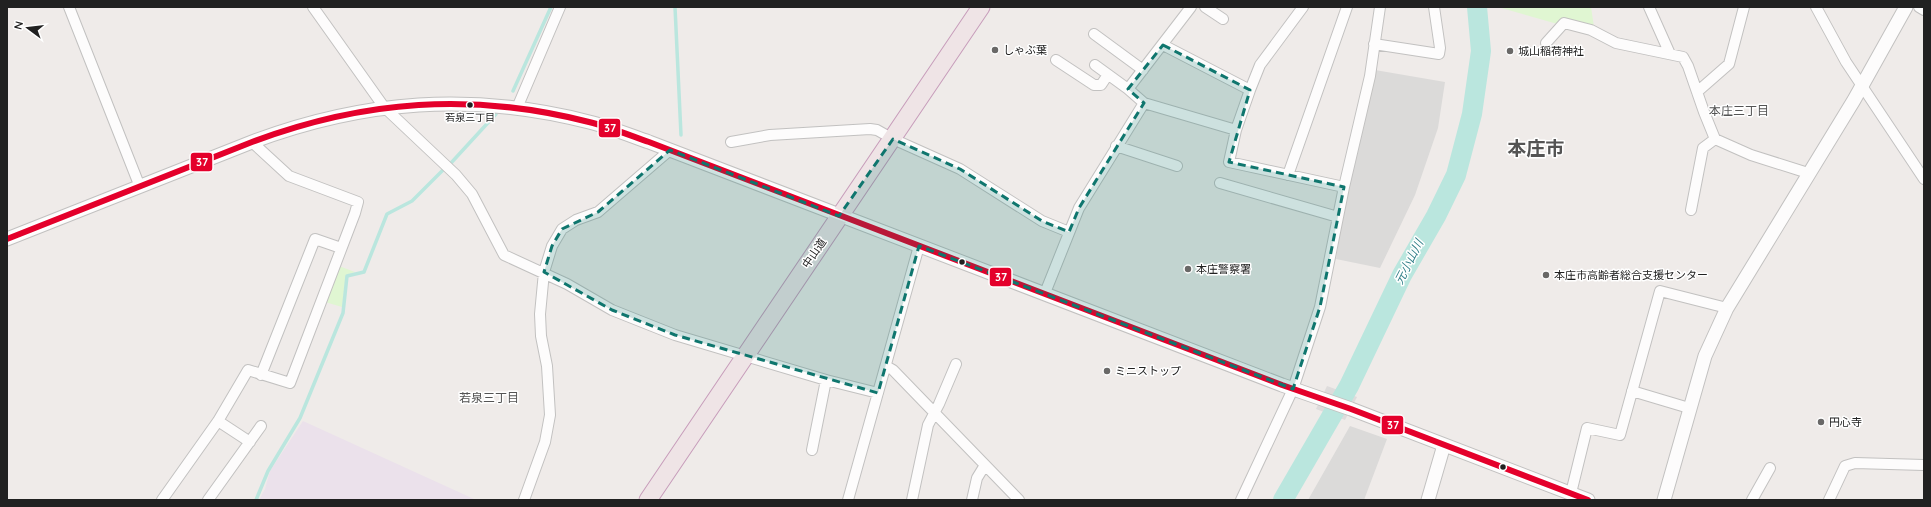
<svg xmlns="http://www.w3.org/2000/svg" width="1931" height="507" font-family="Quicksand,'Noto Sans JP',sans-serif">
<rect width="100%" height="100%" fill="#efebe9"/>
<!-- industrial -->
<path fill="#ebe1eb" d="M303,421L474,499L473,500H259L265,489L270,471Z"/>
<!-- park -->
<path fill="#e0f6d2" d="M1498,7H1591L1594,27H1568Z
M339,266L355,272L346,275L342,307L325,302Z"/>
<!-- parking -->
<path fill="#dbdad9" d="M1375,70L1445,82L1438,128L1415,195L1380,268L1336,259L1345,201L1358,152Z
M1350,426L1387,439L1364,500H1308Z"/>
<!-- pier -->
<path fill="#dedcdc" d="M1327,386L1357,397L1345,420L1316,409Z"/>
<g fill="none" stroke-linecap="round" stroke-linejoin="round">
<!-- stream -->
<path stroke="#bae6de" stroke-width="3.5" d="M675,7L681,135
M513,91L551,7
M451,163L496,114
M256,500L268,471L300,418L343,313L347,276L364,272L387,214L412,201L443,170"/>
<!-- river -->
<path stroke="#bae6de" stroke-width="20" d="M1283,500L1349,386L1402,275L1436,216L1456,175L1472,114L1481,51L1477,7"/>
<!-- minor casing -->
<g stroke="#c2c1c0" stroke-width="12">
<path id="minor" d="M69,7L140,187
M313,7L384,107L456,175L472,194L504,255L567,284L612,310L675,335L826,380L878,393
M1205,7L1223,19
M1649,7L1670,54
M1816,7L1846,62L1924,179
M1919,7L1924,10
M1094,34L1143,70
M1546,43L1564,23L1591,30L1616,43L1683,57L1688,66L1704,112L1715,139L1751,155L1808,173
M1374,44L1439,54L1440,48L1434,7
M1163,45L1250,90L1236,130L1229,162L1344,187
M1056,60L1094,85H1101L1107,76
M1095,65L1128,89
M1250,90L1260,65L1303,7
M1697,92L1729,64L1744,7
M1144,103L1236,130
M517,108L560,7
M731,142L770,135L870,129L877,130L893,139L960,169L1042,221L1069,232
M1116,146L1177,166
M1288,175L1347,7
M1220,183L1338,217
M1691,210L1703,148L1715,139
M1045,293L1079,208L1144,103L1128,89L1191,7
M886,366L893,370L1019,500
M261,375L315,239L341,248
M1632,391L1689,408
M218,421L250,442
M812,450L826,380
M1571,493L1587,428L1620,435L1660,291L1727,308
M162,500L218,421L248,370L290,383L355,213L358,202L289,176L252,142
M208,500L261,426
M524,500L545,442L550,415L547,366L541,336L540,314L544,272L552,246L562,229L576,220L598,212L670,150
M848,500L919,246
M912,500L928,425L939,404L956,364
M972,500L977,478L985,465
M1241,500L1293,389L1320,307L1344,187L1370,76L1380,7
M1752,500L1770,468
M1829,500L1845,466L1855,463L1924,465"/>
</g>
<!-- tertiary casing -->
<g stroke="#c2c1c0" stroke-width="15">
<path id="tertiary" d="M7,239L252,142C364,100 472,92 589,122C609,127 629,135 649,142L1282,385L1351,409L1588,500
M1428,500L1444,445
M1664,500L1705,356L1727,308L1854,100L1906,7"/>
</g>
<!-- trunk casing -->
<g stroke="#c79cba" stroke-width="19">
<path id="trunk" d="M648,500L981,7"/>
</g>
<!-- minor -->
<use href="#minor" stroke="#fdfcfc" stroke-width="10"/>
<!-- tertiary -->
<use href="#tertiary" stroke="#fdfcfc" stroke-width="13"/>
<!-- trunk -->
<use href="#trunk" stroke="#efe4e6" stroke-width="17"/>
<!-- bus-1 casing -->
<g stroke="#fff" stroke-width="9">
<path id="bus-1" d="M7,239L252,142C364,100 472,92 589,122C609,127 629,135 649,142L1282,385L1351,409L1588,500"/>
</g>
<!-- bus-1 -->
<use href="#bus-1" stroke="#e4002b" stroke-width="6"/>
</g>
<!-- marked area -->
<path fill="#0f766e" fill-opacity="0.2" stroke="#0f766e" stroke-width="3" stroke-dasharray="8 5" stroke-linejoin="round" d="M1163,45L1250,90L1229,162L1344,187L1320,307L1293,389L919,246L878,393L675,335L612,310L544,272L552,246L562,229L598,212L670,150L839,216L893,139L960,169L1042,221L1069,232L1079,208L1144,103L1128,89Z"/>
<!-- markers -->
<g fill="#696867" stroke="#fff" stroke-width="1.5">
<circle cx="995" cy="50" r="4"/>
<circle cx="1510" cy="51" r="4"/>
<circle cx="1188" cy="269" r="4"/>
<circle cx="1546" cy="275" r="4"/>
<circle cx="1107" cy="371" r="4"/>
<circle cx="1821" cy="422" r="4"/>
</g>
<g fill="#212121" stroke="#fff" stroke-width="1.5">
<circle cx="470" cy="105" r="3.5"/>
<circle cx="962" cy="262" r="3.5"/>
<circle cx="1503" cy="467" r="3.5"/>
</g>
<g text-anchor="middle" stroke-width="3" stroke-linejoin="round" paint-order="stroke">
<!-- bus labels -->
<g font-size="10" fill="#212121" stroke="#fff">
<text x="470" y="121">若泉三丁目</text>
</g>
<!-- poi labels -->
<g font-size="11" fill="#212121" stroke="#fff" text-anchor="start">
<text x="1003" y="54">しゃぶ葉</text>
<text x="1518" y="55">城山稲荷神社</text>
<text x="1196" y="273">本庄警察署</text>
<text x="1554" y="279">本庄市高齢者総合支援センター</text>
<text x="1115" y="375">ミニストップ</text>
<text x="1829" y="426">円心寺</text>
</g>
<!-- street labels -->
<g font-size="11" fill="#212121" stroke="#fff">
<text transform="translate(814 253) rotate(-56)" y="4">中山道</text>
</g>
<!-- neighbourhood labels -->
<g font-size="12" fill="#545454" stroke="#fff">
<text x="1739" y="115">本庄三丁目</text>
<text x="489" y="402">若泉三丁目</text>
</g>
<!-- water labels -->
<g font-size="12" font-style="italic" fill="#338089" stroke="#fff">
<text transform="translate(1409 262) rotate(-63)" y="4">元小山川</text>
</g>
<!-- town labels -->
<g font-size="19" font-weight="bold" fill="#545454" stroke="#fff">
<text x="1536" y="155">本庄市</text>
</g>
</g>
<g stroke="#fff" stroke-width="1.5">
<rect x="598" y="118" width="23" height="20" rx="4" fill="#e4002b"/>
<rect x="190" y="152" width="23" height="20" rx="4" fill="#e4002b"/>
<rect x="989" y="267" width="23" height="20" rx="4" fill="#e4002b"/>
<rect x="1381" y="415" width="23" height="20" rx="4" fill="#e4002b"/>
</g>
<g font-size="11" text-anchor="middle" font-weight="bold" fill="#fff">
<text x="610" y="132">37</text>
<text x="202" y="166">37</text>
<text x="1001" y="281">37</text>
<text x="1393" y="429">37</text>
</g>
<!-- border -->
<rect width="1931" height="507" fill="none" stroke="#212121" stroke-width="16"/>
<!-- north arrow -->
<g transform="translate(28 28) rotate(285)" stroke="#ffffff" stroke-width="3" paint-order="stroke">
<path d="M0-3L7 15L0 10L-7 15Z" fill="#212121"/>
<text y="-6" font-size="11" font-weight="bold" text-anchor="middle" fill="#212121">N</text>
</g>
</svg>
